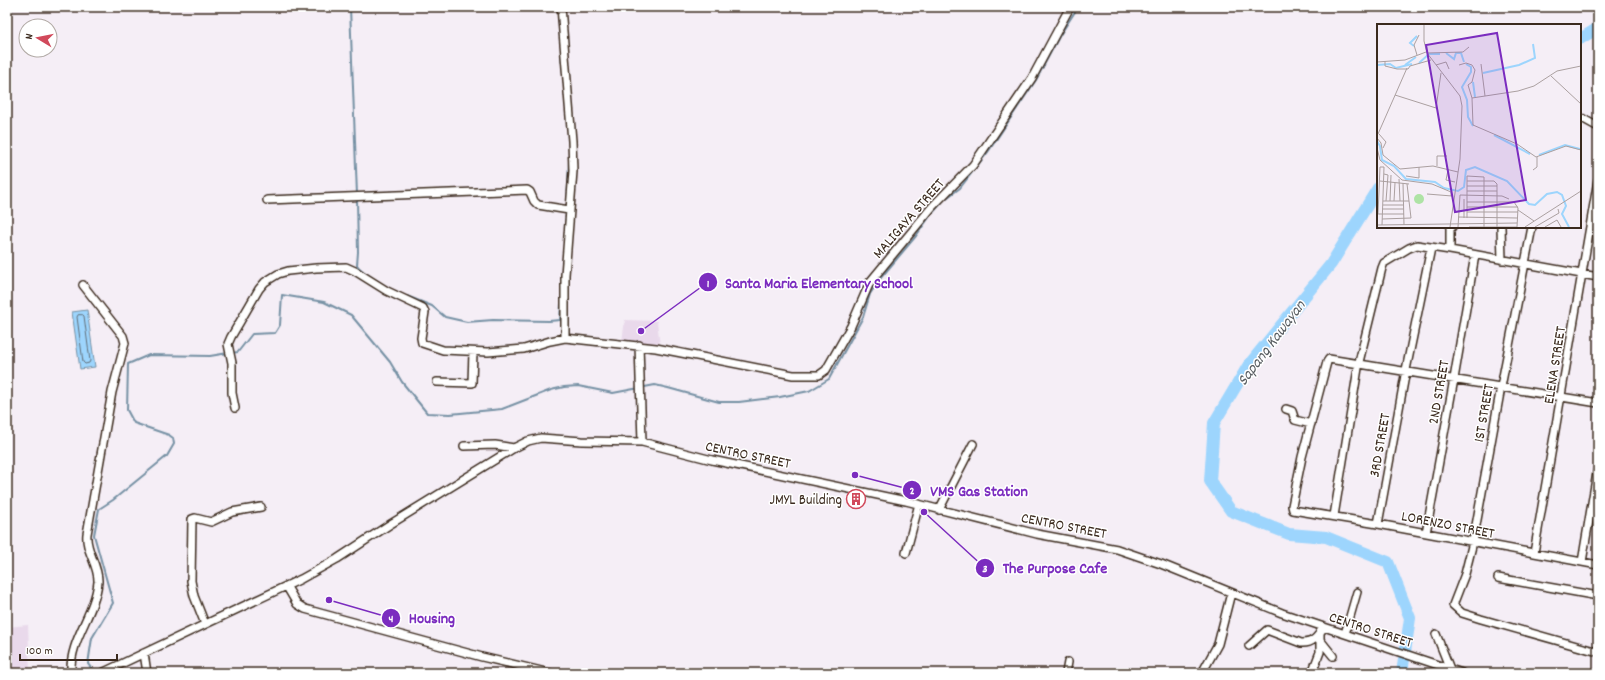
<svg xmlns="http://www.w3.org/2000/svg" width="1605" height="680" font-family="Dekko,sans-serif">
<rect width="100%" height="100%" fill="#f5eef6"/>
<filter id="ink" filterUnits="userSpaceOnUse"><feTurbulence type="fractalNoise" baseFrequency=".025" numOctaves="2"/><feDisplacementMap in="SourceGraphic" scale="8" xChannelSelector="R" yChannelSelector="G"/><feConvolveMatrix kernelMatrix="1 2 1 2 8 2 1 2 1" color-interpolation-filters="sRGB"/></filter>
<g filter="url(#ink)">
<!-- built -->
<path fill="#e9d9eb" d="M625,320L657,321L660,346L622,341Z
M28,625L30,673H7V627Z"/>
<!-- water -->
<path fill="#9dd5fd" stroke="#7691a4" d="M87,310L95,367L80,369L72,312Z"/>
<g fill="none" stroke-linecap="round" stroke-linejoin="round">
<!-- shore -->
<path stroke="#626e77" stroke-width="1" d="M83,315L84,316L90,361L89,363L85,364L83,362L77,317L78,315Z"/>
<!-- stream -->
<path stroke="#7691a4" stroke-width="2" d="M350,7L357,195
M561,55L563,72
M357,199L358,252L357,265C361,272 377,280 385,286
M567,206L569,161
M565,229L566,212
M407,296L432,306L445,317L467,322L493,320L549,321L560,320L562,286
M232,353L238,352L252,334L275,333L280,325L282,295L324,302L351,315L390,362L402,382L427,413L450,414L502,409L551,390L564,387L578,386L613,393L655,385L668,388L719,402H739L780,397L809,391L829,379L863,317L870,294L879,280L916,236L930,216L944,200L960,188L988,152L1036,80L1060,35L1078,7
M95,673L88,664L92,638L113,603L94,535L99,509L113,500L167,456L174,444L173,438L169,435L134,423L127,410L128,364L149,355L210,356L228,353"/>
<!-- river -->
<path stroke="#9dd5fd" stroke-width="12" d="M1580,39L1598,28
M1378,188L1331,264L1248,366L1214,423L1210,481L1231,511L1289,534L1326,537L1388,562L1410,618L1402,673"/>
<!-- minor casing -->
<g stroke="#3b2a1e" stroke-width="10">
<path id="minor" d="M561,7L572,141L573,171L565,275V338
M1580,117L1598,127
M267,200L527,190L530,192L534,201L538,205L569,210
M1501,227L1502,260
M1532,227L1501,387L1473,542L1465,574L1453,605L1462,613L1481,619L1598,652
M1450,250V229L1452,227
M639,345L642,442
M437,382L472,383L473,352
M1598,403L1329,359L1327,362L1302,457L1292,506L1293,510L1378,524L1598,565
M235,408L232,393V363L228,344L231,337L259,289L265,282L278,274L288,271L316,268L346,267L355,271L387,291L423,308L425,312L421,338L422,343L443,350L488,352L524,349L550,341L565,338L656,348L793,375H819L826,370L851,326L870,282L932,207L973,165L1032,78L1070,7
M1286,409L1292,411L1295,420L1311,424
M464,446L495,445L514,448
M939,510L973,444
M1334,516L1359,362L1382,268L1384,263L1409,248L1417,245L1450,250L1598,277
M1378,524L1406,370L1431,248
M1426,533L1454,379L1475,255
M906,553L919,504
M1534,553L1598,180
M1582,562L1598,467
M1498,578L1598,596
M287,587L297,604L305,609L482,657L550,673
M205,624L194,596L191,581L192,519L195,518L211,522L232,512L261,507
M1345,634L1357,592
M1436,634L1450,669
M1321,641L1333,656
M1249,646L1267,630L1301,643C1313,644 1318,636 1324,627
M144,653L147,673
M71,673C69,640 95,614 98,582C99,565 85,551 87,534L112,392L125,343L123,336L83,285
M102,673L301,579L337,559L389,525L514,448L528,441L541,438L582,441L642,442L712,460L906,501L1037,534L1117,549L1161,564L1282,613L1462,673
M1066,673L1068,662
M1202,673L1218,644L1231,593
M1312,673L1320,652V632"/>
</g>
<!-- minor -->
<use href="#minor" stroke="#fff" stroke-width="7"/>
</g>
</g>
<!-- icons -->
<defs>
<g id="building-ring" transform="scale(1)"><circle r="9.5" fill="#fff" stroke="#d1495b" stroke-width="1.5"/><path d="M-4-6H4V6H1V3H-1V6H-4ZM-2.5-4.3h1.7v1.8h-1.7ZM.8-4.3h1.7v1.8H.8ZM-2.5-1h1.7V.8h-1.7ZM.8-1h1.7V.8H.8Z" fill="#d1495b"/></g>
</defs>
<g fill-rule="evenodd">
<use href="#building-ring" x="856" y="499"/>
</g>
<g text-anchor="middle" stroke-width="3" stroke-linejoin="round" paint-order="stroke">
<!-- street labels -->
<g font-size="15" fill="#3b2a1e" stroke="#fff">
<text transform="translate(908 218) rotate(-49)" y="5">MALIGAYA STREET</text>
<text transform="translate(1554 365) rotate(-81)" y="5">ELENA STREET</text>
<text transform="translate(1438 392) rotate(-80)" y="5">2ND STREET</text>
<text transform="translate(1483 413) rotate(-80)" y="5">1ST STREET</text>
<text transform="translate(1379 445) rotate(-80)" y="5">3RD STREET</text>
<text transform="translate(748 454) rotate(12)" y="5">CENTRO STREET</text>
<text transform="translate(1448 524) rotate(11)" y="5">LORENZO STREET</text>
<text transform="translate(1064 525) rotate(11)" y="5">CENTRO STREET</text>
<text transform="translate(1371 629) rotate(18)" y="5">CENTRO STREET</text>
</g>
<!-- poi labels -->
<g font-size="15" fill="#3b2a1e" stroke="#fff" text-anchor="end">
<text x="842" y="504">JMYL Building</text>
</g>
<!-- water labels -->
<g font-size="16" font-style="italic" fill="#585d61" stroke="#fff">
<text transform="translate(1270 342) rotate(-53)" y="6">Sapang Kawayan</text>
</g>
</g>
<!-- overview -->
<g transform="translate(1377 24)">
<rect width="204" height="204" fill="#f5eef6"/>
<path d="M37 175a5 5 0 1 1 10 0a5 5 0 1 1-10 0Z" fill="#aee3a5"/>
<path fill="none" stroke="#9dd5fd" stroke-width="2" d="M37,22L33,19L40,12M69,29L77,35L79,29H84L87,38M42,39L52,30H63M89,40L94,43V48L85,63L90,76L91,93L96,102M0,41L13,40L19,44L35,40M28,41L39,33M106,49L142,41L158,34L156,20M96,58L98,73M117,111L153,130M0,117L3,122L5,136L17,142L29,155L58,158L67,164L81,167L87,163L89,146L98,143L130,157L152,180L158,181L170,170L180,168L185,171L189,182L185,190L192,203M162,131L188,121L203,125"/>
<path fill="none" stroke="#aba0a0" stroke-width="1" d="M47,1V17L50,29L83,72L85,82L83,135L73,203M50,29L86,28L92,23M40,31L37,21L42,11M8,37V42L20,45H31L33,42L54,36M0,38L28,36L49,28M104,40L108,72M59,41L69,38L72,45M82,41L89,39L95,41L98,46L95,58L91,61L95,74L96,101L140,120L159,133L189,122L204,126M174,52L204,80M18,71L59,84L64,49M95,74L141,67L157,62L180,47L204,42M1,110L30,44M2,110L9,118L6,124M0,114L4,119L6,131L23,145L56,142L81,148M0,124L3,136L25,156L55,160L74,168V172M60,142V132H70M7,143H3L1,190H27M71,146L69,156L78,158M156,146L160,143V133M7,150L11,151L9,177M29,152L42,154V143M22,155L23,177M3,157L32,160M90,157H117L120,160V203M26,159L27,201M90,162H120M90,167H120M50,170L75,172M87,175V194M6,177H32M13,177L14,151M17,177L18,159M90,178H137L141,184L140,203M6,181H27M90,183H141M5,185H27M141,186L157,197M90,188H141M81,193L140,194M90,194V152L107,153V203M5,195L34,194L30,160M0,201L140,199M5,201L7,143M81,203L83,171L125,172L132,175M92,203H140M148,203L204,167M158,203L182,189L181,185M168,203L180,196L184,203"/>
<path fill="#7b2cbf" fill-opacity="0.15" stroke="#7b2cbf" stroke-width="2" d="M120,9L149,176L78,188L49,21Z"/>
<rect width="204" height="204" fill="none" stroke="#3b2a1e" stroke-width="2"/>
</g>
<!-- callouts -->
<path fill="none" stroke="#7b2cbf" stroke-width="1.5" d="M641 331L708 282M855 475L912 490M924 512L985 568M329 600L391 618"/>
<g fill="#7b2cbf" stroke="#fff" stroke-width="1.5">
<circle cx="641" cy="331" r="4"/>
<circle cx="855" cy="475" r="4"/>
<circle cx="924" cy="512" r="4"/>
<circle cx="329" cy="600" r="4"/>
<circle cx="708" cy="282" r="10"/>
<circle cx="912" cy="490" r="10"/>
<circle cx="985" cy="568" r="10"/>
<circle cx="391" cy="618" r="10"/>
</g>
<g font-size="12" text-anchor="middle" font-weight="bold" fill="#fff">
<text x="708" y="287">1</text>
<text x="912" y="494">2</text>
<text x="985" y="572">3</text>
<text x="391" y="622">4</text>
</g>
<g font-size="16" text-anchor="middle" font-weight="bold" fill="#7b2cbf" stroke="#fff" stroke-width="3" stroke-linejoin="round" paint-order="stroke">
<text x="819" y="288">Santa Maria Elementary School</text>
<text x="979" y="496">VMS Gas Station</text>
<text x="1055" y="573">The Purpose Cafe</text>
<text x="432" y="623">Housing</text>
</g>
<!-- margin -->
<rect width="1605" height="680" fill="none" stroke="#fff" stroke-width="24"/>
<rect x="12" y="12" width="1581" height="656" fill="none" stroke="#3b2a1e" stroke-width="1.5" filter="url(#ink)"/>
<!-- north arrow -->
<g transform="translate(38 38) rotate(280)"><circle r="19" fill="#ffffff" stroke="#b1aaa5"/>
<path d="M0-3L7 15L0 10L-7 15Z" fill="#d1495b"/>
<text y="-6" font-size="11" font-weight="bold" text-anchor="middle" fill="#3b2a1e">N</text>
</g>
<!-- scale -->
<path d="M20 654v6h97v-6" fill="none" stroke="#3b2a1e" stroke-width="2"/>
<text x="26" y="654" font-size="12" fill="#3b2a1e" stroke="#ffffff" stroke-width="3" paint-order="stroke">100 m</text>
</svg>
